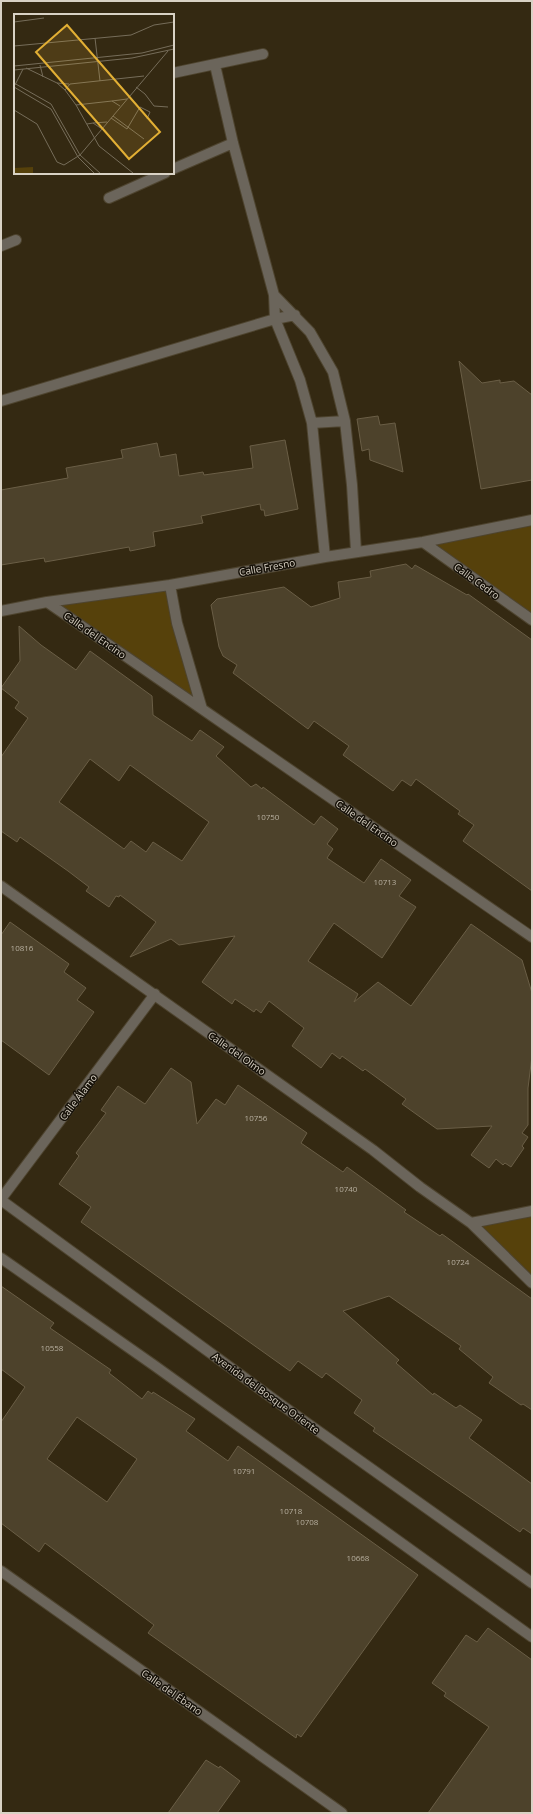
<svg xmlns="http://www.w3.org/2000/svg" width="533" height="1814" font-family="'Open Sans',sans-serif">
<rect width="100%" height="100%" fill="#342912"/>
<!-- green -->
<path fill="#56410b" d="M532,520V617L423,542Z
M170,585L202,709L47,602Z
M532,1211V1281L471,1223Z"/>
<!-- building -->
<path fill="#4d422b" stroke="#6a5e46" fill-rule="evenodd" d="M459,361L482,383L500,380V383L514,381L532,395V480L481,489Z
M378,416L380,425L395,423L403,472L370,460L369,449L362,451L357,419Z
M285,440L298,509L265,516L264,510H261L260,504L201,516L203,523L153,532L155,546L130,551L129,547L45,562L44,558L1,565V490L68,478L66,468L123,458L121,450L157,443L160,457L176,454L179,476L203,472L204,475L253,468L250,446Z
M406,564L412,569L415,565L467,595L468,594L532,640V891L463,841L474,825L458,814L460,811L416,779L411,786L402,780L393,791L343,755L349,746L314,721L308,729L233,673L237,665L223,656L219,647L211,605L217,599L284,587L311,607L340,598L338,582L371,577L370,571Z
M19,626L41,645L76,670L90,651L152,696L153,715L192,741L200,730L224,747L216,756L251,787L256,784L262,789L263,787L314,825L321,816L338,829L327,844L333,849L327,858L364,883L381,859L411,880L399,896L416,907L382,958L334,923L308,961L358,994L354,1002L378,982L411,1006L471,924L522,960L532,993V1056L528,1088V1125L522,1133L528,1137L522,1146L524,1148L511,1167L505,1163L503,1165L496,1159L489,1168L471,1155L492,1126L437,1129L402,1104L406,1099L365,1069L363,1071L342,1056L340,1059L332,1053L321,1068L292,1046L304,1028L269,1001L261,1013L256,1009L254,1012L235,999L232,1004L202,982L235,936L179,945L171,939L130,957L156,922L120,895L119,897L116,896L109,907L86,891L89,887L68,871L20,837L17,842L1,831V757L28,718L15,708L19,702L1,688L20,661ZM90,759L119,781L130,765L209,822L182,861L153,842L146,852L131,841L124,849L59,802Z
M10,922L69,964L64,972L86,988L77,1000L94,1012L49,1075L1,1040V935Z
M171,1068L191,1082L197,1124L216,1099L225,1105L238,1085L307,1133L301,1143L343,1172L347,1167L406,1210L404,1212L440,1236L442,1234L532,1299V1410L523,1404L521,1405L489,1383L493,1377L459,1349L461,1346L389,1296L343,1311L399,1360L396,1363L433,1395L434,1393L456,1408L460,1405L482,1420L469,1438L532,1484V1534L523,1528L520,1532L373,1431L375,1428L354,1413L362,1400L326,1373L322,1378L298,1361L290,1371L81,1222L91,1207L59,1184L79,1156L76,1153L106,1113L101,1110L118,1086L145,1104Z
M1,1286L54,1323L50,1328L111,1370L109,1373L142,1399L148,1391L152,1394L153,1392L195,1419L186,1431L228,1461L238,1446L418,1575L301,1737L297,1734L296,1738L148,1633L154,1625L45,1543L39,1552L1,1523V1422L25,1387L1,1369ZM77,1417L137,1459L107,1502L47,1459Z
M488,1628L532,1660V1813H428L489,1727L444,1696L446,1693L432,1683L466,1635L477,1642Z
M206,1760L219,1768L220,1766L240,1781L217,1813H168Z"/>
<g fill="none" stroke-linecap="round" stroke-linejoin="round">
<!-- minor casing -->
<g stroke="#4e442f" stroke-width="12">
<path id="minor" d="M215,65L233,143L274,295L275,319L300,380L312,423L325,557
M173,73L263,54
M173,169L233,143
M109,198L165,173
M1,246L16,240
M274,295L310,332L333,372L345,421L352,485L356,551
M1,401L275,319L295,315
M312,423L345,421
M423,542L532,620
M170,585L177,623L202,709L532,937
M47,602L202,709
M1,611L47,602L170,585L325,557L423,542L532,520
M1,886L373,1150L420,1187L471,1223L532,1211
M1,1199L155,994
M1,1200L283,1406L532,1583
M471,1223L532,1283
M1,1258L155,1366L532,1637
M1,1571L342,1813"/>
</g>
<!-- minor -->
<use href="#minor" stroke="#6b655b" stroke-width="10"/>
</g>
<g text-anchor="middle" stroke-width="3" stroke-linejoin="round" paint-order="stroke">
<!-- number labels -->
<g font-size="8" fill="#b6ae9e">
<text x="268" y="820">10750</text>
<text x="385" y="885">10713</text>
<text x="22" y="951">10816</text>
<text x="256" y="1121">10756</text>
<text x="346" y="1192">10740</text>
<text x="458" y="1265">10724</text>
<text x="52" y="1351">10558</text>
<text x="244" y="1474">10791</text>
<text x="291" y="1514">10718</text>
<text x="307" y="1525">10708</text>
<text x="358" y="1561">10668</text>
</g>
<!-- street labels -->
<g font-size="10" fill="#d9d2c5" stroke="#171209">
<text transform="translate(267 567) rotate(-10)" y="4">Calle Fresno</text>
<text transform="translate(477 581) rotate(36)" y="4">Calle Cedro</text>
<text transform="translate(95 635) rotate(35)" y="4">Calle del Encino</text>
<text transform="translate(367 823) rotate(35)" y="4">Calle del Encino</text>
<text transform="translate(237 1053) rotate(35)" y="4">Calle del Olmo</text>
<text transform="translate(78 1097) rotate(-53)" y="4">Calle Álamo</text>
<text transform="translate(266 1393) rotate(36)" y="4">Avenida del Bosque Oriente</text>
<text transform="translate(172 1692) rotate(35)" y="4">Calle del Ébano</text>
</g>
</g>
<!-- overview -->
<g transform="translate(14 14)">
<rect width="160" height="160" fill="#342912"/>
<path d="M19,153V160H0V154Z" fill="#56410b"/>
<path fill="none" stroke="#766d5a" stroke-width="1" d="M0,8L30,4M81,24L86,67M0,32L117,21L140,11L160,8M26,51L29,63M0,52L128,39L160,31M12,54L43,69L51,76L62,91L85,132L119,159M0,56L118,44L160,35M0,69L37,90L66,141L87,160M43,69L55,70M1,71L9,55M0,73L37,95L64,143L81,160M122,73L131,80L140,92L154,93M51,76L56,70L130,62M98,87L113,85M62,91L98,87L106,92M0,96L23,110L43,148L50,151L66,141L154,37M99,102L130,125M97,104L113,115M79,109L93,108M73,110L79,109L88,115M113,115L126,93L136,98L133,105"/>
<path fill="#e2af34" fill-opacity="0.15" stroke="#e2af34" stroke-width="2" d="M53,11L146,118L115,145L22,38Z"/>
<rect width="160" height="160" fill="none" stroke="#d9d2c5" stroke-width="2"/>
</g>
<!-- border -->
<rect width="533" height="1814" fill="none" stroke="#d9d2c5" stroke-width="4"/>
</svg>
